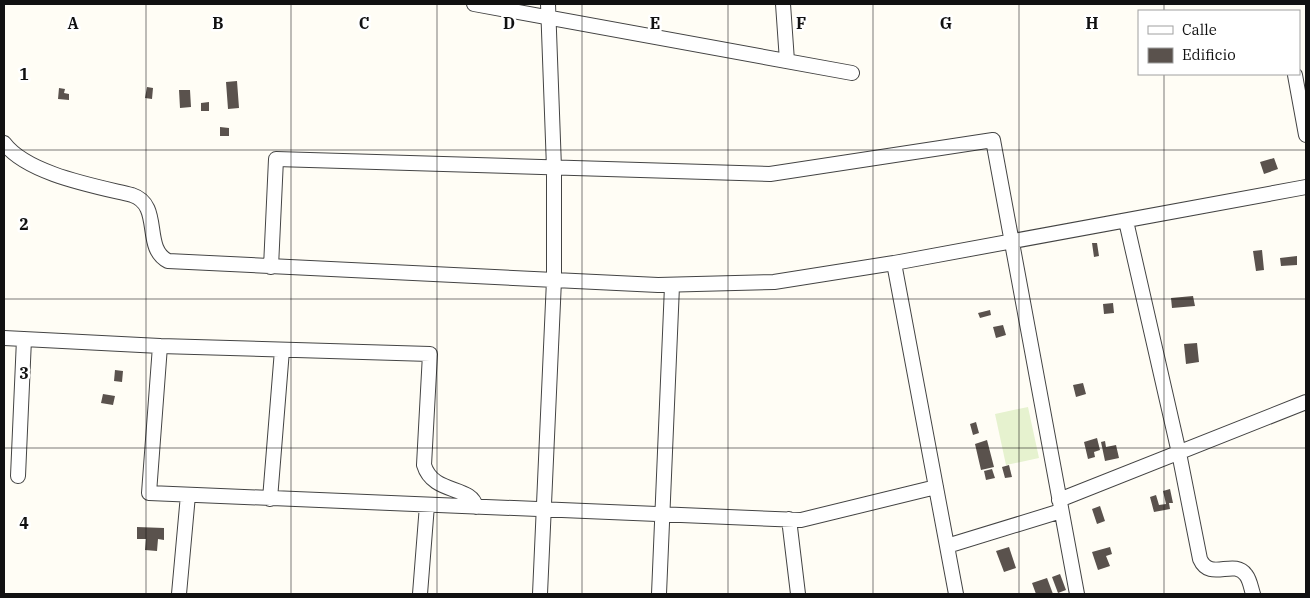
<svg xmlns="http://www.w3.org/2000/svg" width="1310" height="598" font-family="'IBM Plex Serif',serif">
<rect width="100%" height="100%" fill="#fffdf5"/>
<!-- pitch -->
<path fill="#e6f2cf" d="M1028,407L1039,458L1006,465L995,414Z"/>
<!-- building -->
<path fill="#5a524d" d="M237,81L239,108L228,109L226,82Z
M147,87L153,88L152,99L145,98Z
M59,88L65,89L64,93L69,94V100L58,99Z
M179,90H190L191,107L180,108Z
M209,102V111H201V103Z
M220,127L229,128V136H220Z
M1274,158L1278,169L1264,174L1260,162Z
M1092,243H1097L1099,256L1094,257Z
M1262,250L1264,270L1256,271L1253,251Z
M1297,256V265L1281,266L1280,258Z
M1193,296L1195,306L1172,308L1171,298Z
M1113,303L1114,313L1104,314L1103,304Z
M990,310L991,315L980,318L978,313Z
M1003,325L1006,335L996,338L993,327Z
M1197,343L1199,362L1186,364L1184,344Z
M115,370L123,371L122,382L114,381Z
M1083,383L1086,394L1076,397L1073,385Z
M103,394L115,396L113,405L101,403Z
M976,422L979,433L973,435L970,424Z
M1097,438L1100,450L1094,452L1095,457L1088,459L1084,442Z
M987,440L994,467L981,470L975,444Z
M1105,441L1106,447L1116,445L1119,458L1105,461L1101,442Z
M1009,465L1012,477L1005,478L1002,467Z
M992,469L995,478L986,480L984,471Z
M1170,489L1173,503H1169L1170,509L1154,512L1150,497L1156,495L1159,505L1166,504L1163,491Z
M1100,506L1105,521L1097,524L1092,509Z
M137,527L164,528V540L158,539L157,551L145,550L146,539H137Z
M1009,547L1016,568L1004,572L996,551Z
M1110,547L1112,554L1106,556L1110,566L1098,570L1092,552Z
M1060,574L1066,590L1058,593L1052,577Z
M1047,578L1053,594H1036L1032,583Z"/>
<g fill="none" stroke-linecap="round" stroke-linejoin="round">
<!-- minor casing -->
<g stroke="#444" stroke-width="16">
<path id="minor" d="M474,4L852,73
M783,4L787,61
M1295,75L1306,135
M4,143C27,174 95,186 132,195C163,205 142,248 168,261L658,285L774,282L894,263L1306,187
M1126,221L1179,453L1200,559C1210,582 1234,558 1246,575C1250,580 1251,588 1253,594
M894,263L956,594
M271,267L276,159L770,174L993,140L1077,594
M4,338L160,346L430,354L424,465C433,495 472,485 476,507
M160,346L149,493L801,520L936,487
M18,476L24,339
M270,499L282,350
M1059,500L1306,402
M789,519L798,594
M947,546L1061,511
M179,594L188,495
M420,594L427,505
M540,594L554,280V168L548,4
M659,594L672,286"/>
</g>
<!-- minor -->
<use href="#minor" stroke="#fff" stroke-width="14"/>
</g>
<!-- grid -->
<path fill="none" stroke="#111" stroke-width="1" stroke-opacity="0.55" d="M146,4V594M291,4V594M437,4V594M582,4V594M728,4V594M873,4V594M1019,4V594M1164,4V11M1164,74V594M4,150H1306M4,299H1306M4,448H1306"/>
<g font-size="16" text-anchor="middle" font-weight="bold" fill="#111" stroke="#fff" stroke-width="5" stroke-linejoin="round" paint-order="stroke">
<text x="73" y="29">A</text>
<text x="218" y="29">B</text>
<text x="364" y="29">C</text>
<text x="509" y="29">D</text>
<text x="655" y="29">E</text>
<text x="801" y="29">F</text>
<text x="946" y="29">G</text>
<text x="1092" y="29">H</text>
<text x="24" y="80">1</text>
<text x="24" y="230">2</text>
<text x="24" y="379">3</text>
<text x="24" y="529">4</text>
</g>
<!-- border -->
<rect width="1310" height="598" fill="none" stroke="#111111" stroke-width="10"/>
<!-- legend -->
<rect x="1138" y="10" width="162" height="65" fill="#ffffff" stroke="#a0a0a0"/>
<rect x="1148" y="26" width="25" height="8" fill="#ffffff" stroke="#a0a0a0"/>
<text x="1182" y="35" font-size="15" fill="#111111">Calle</text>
<rect x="1148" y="48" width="25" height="15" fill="#5a524d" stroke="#a0a0a0"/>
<text x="1182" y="60" font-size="15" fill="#111111">Edificio</text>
</svg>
